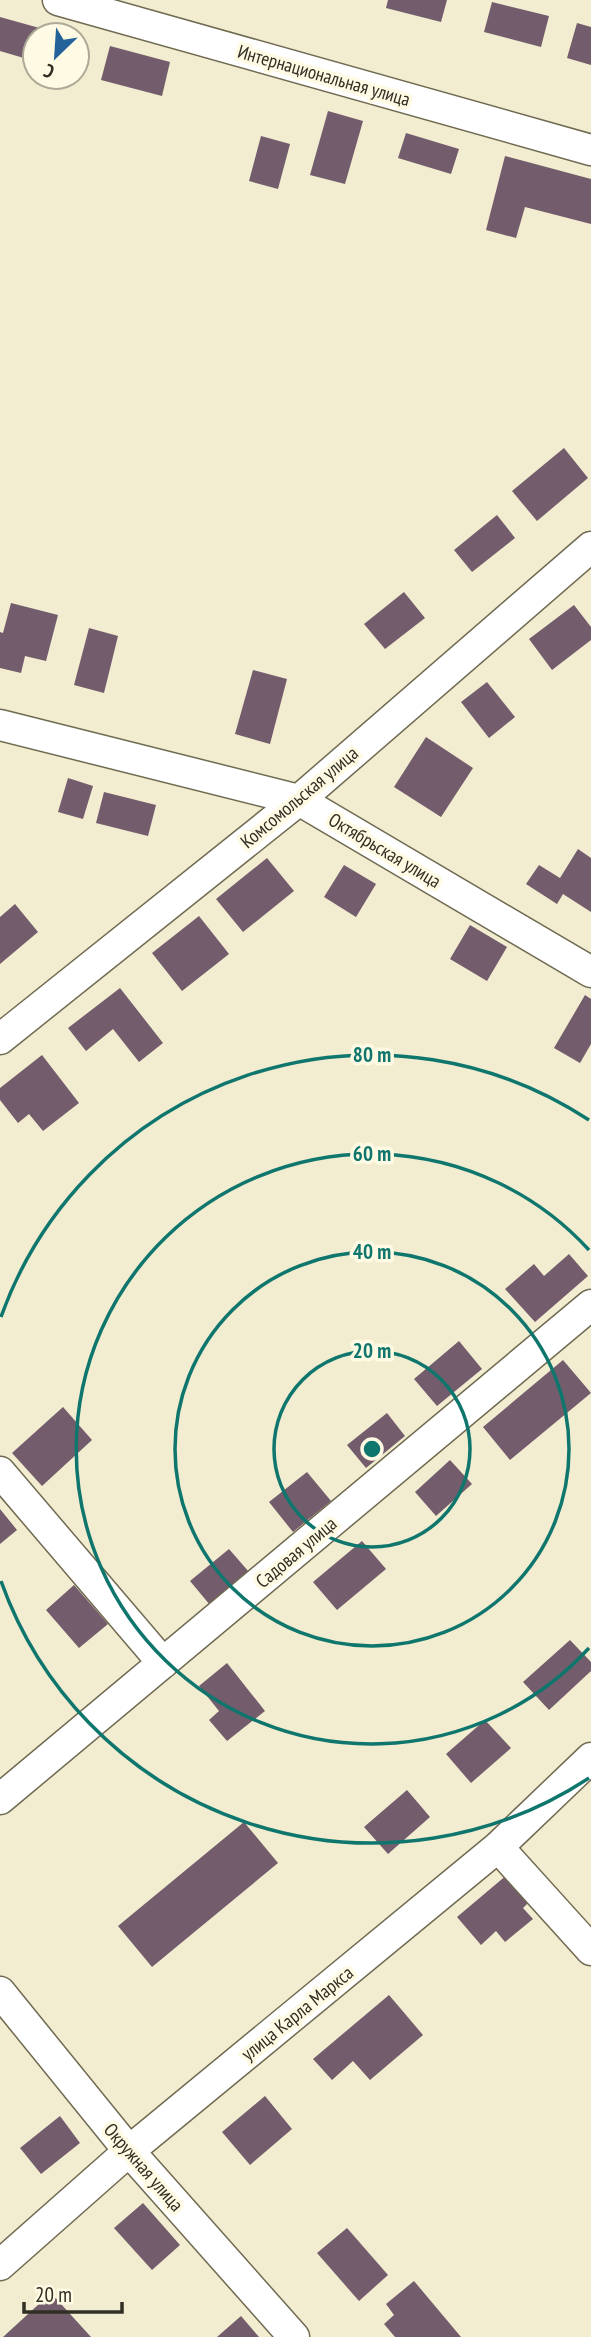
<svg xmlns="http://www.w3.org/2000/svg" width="591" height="2337" font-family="'PT Sans Narrow',sans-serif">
<rect width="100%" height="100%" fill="#f2ecd0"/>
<!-- building -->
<path fill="#735c6b" d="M388,0H447L441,22L386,8Z
M492,2L549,16L541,47L484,32Z
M0,17L43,29L41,35H35L34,61L0,51Z
M577,23L591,27V65L567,58Z
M110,46L170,62L162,96L101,80Z
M328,111L363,121L345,184L310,175Z
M406,133L459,149L451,174L398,158Z
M261,136L290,144L278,189L249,181Z
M505,156L591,179V224L525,207L516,238L486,230Z
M564,448L588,478L537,521L512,491Z
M497,515L515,538L472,572L454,550Z
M404,592L425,618L385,649L364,624Z
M11,603L58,615L46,661L25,656L21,673L0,668V632L3,633Z
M574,605L591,627V640L552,670L529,639Z
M89,628L118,636L104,693L74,685Z
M253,670L287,679L270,744L235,734Z
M487,682L515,717L489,738L461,702Z
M426,737L473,768L441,817L394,787Z
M68,778L93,786L83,819L58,812Z
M104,792L156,805L148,836L96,823Z
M578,849L591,858V912L563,894L557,904L526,884L539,865L560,878Z
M267,858L294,891L243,932L216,899Z
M344,865L376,884L356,917L324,897Z
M15,904L38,932L0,964V917Z
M199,916L229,954L182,991L152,953Z
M470,925L507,947L487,981L450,959Z
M120,988L163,1043L139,1062L113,1029L86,1051L68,1028Z
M585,995L591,999V1044L580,1063L554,1048Z
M42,1055L79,1103L43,1131L29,1114L18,1123L0,1100V1088Z
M569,1254L588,1276L535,1322L505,1289L534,1264L544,1276Z
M459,1341L482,1369L437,1406L414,1379Z
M563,1360L591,1393L510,1460L483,1427Z
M63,1407L92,1440L42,1486L12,1453Z
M387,1413L405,1436L366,1468L347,1445Z
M450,1460L472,1484L436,1516L415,1492Z
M307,1472L331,1501L293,1532L269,1502Z
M0,1509L17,1530L0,1544Z
M362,1541L386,1569L337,1610L313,1582Z
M229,1549L249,1572L210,1605L190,1581Z
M74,1585L108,1624L79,1648L46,1610Z
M570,1640L591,1662V1671L549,1710L523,1682Z
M227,1663L265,1711L227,1741L209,1720L219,1711L199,1686Z
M485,1720L511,1748L471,1783L446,1754Z
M407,1790L430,1817L388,1854L364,1827Z
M244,1822L278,1863L152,1967L118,1926Z
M508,1874L530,1901L523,1908L533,1919L505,1942L496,1931L481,1945L457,1917Z
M389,1995L423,2035L370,2080L353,2061L332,2080L313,2059Z
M265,2096L292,2129L250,2165L222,2132Z
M60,2116L80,2143L41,2174L20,2148Z
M143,2203L180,2245L152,2270L114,2228Z
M347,2228L388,2275L359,2301L317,2253Z
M414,2281L461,2337H395L384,2324L394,2315L386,2304Z
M51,2293L91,2337H3Z
M241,2316L259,2337H217Z"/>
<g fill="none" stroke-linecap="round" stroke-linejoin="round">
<!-- street casing -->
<g stroke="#6f6a51" stroke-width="33">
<path id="street" d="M58,0L591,150
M0,725L299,800L591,972
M0,1039L299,800L591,547
M0,1472L163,1663
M0,1799L591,1305
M498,1847L591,1950
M0,1992L129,2151L294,2337
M0,2265L129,2151L498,1847L591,1758"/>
</g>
<!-- street -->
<use href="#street" stroke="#fff" stroke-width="30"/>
</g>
<!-- distance rings -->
<g fill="none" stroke="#0f766e" stroke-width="3.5">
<circle cx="372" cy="1449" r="98"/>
<circle cx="372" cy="1449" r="197"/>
<path d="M589 1648A295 295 0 1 1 589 1250"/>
<path d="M589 1778A394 394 0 0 1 1 1581M1 1317A394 394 0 0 1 589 1120"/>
</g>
<g text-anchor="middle" stroke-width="7" stroke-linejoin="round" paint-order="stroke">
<!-- street labels -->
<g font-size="19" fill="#312f24" stroke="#fefae3">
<text transform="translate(324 75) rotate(16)" y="7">Интернациональная улица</text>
<text transform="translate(299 797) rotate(-40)" y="7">Комсомольская улица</text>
<text transform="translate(385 850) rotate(31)" y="7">Октябрьская улица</text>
<text transform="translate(296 1552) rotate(-40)" y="7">Садовая улица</text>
<text transform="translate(297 2013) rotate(-39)" y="7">улица Карла Маркса</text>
<text transform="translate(144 2167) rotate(49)" y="7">Окружная улица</text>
</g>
</g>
<circle cx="372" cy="1449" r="10" fill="#0f766e" stroke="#fefae3" stroke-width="3.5"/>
<g font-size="21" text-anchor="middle" font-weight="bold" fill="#0f766e" stroke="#fefae3" stroke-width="7" stroke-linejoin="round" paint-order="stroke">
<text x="372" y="1062">80 m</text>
<text x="372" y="1161">60 m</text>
<text x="372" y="1259">40 m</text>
<text x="372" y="1358">20 m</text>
</g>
<!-- north arrow -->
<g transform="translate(56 56) rotate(205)"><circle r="33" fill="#fefae3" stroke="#aca997" stroke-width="2"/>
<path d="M0-5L12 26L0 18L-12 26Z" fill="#24639a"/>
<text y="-10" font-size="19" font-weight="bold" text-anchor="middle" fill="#312f24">С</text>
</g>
<!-- scale -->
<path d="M24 2302v10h98v-10" fill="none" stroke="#312f24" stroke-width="3.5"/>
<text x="35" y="2302" font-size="21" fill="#312f24" stroke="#fefae3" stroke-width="5" paint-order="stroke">20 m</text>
</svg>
